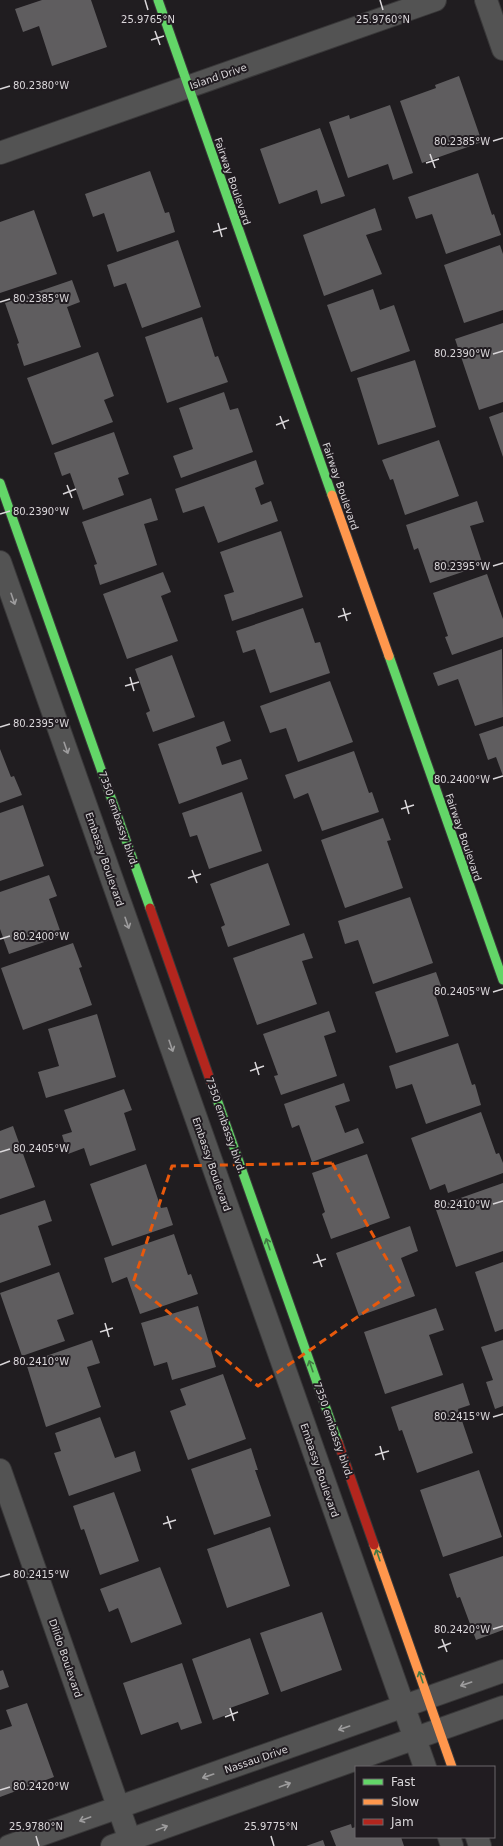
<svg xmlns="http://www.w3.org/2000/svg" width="503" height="1846" font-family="'DejaVu Sans',sans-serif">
<rect width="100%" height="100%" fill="#201d20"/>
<!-- building -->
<path fill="#5f5d5f" d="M42,0H91L107,47L52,66L39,26L23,32L15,9Z
M459,76L482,142L422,163L400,101L436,88L435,85Z
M390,105L413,173L393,180L388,164L348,178L329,122L349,115L350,119Z
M320,128L345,196L321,204L317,190L279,204L260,149Z
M150,171L165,213L169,212L175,232L117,252L104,213L93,217L85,194Z
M478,173L492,215L494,214L501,235L446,254L432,214L416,219L408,197Z
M375,208L382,230L366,235L382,274L324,296L303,235Z
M34,210L57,274L0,293V222Z
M178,240L201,307L142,328L126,283L114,287L107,265Z
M500,245L503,254V310L464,323L444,265Z
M72,280L80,302L67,307L81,347L24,366L17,344L19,343L5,303Z
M373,289L380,310L394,305L410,351L351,372L327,305Z
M202,317L215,357L218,356L228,382L167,403L145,337Z
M503,323V402L479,410L455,339Z
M98,352L114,396L104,400L113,422L52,445L27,378Z
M415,360L436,427L378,445L357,378Z
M224,392L230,410L238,408L253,452L181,478L173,456L193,449L179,408Z
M503,412V457L489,417Z
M114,432L129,474L118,478L124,495L83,510L70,473L62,476L54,453Z
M439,440L459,496L405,515L393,479L390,480L382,460Z
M256,460L264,484L255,488L261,505L271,501L278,521L218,543L204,506L183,513L175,489Z
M151,498L158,520L144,524L157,565L100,585L94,565L97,564L82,522Z
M477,501L484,522L470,526L483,565L430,583L418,548L414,550L406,525Z
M281,531L303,597L232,621L224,595L234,592L220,552Z
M163,572L171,592L161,596L178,641L127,659L103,594Z
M487,574L503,619V637L452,655L445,637L448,636L433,593Z
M303,608L315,643L320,642L330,673L270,693L255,649L243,653L236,631Z
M502,649L503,717L475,726L458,679L438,686L433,673Z
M172,655L195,717L153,732L146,713L150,711L135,669Z
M330,681L353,742L298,762L286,728L270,733L260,706Z
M224,721L231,741L216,747L222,765L241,759L248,779L179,804L158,744Z
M503,726V776L496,757L488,760L479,734Z
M0,749L11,777L14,776L22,795L0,803Z
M354,751L369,793L372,792L379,812L322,831L308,793L294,799L285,775Z
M242,792L262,851L209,869L197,835L190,837L182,813Z
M23,805L44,866L0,881V813Z
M383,818L391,840L387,841L403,888L345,908L321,840Z
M268,863L290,925L228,947L221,927L225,925L210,884Z
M49,875L57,896L49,899L62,936L9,954L0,929V892Z
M410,897L433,963L373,984L358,940L345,944L338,921Z
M304,933L313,958L302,961L317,1004L257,1025L233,958Z
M73,943L82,967L79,968L92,1005L23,1030L1,968Z
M436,972L444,994L436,997L449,1036L396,1053L375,992Z
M329,1011L336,1032L324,1036L337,1076L281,1095L274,1076L278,1075L263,1034Z
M97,1014L116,1077L46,1098L38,1072L59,1066L48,1029Z
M458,1043L472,1085L475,1084L481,1105L426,1124L412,1084L396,1089L389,1066Z
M344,1083L350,1101L335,1106L345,1133L358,1128L364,1143L312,1162L299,1125L292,1128L284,1104Z
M124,1089L132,1110L124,1113L136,1150L90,1166L84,1148L68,1154L62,1135L72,1132L64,1110Z
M481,1112L496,1154L499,1153L503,1163V1173L448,1193L445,1184L430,1190L411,1138Z
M13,1126L35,1187L0,1199V1131Z
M367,1154L390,1218L331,1239L322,1214L325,1212L312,1173Z
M146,1164L161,1208L167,1207L173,1225L112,1246L90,1184Z
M503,1183V1251L456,1267L435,1207Z
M45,1200L52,1221L38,1226L51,1265L0,1283V1215Z
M410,1226L418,1251L401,1258L415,1296L359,1316L336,1253Z
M174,1234L188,1275L191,1274L198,1294L140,1314L127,1277L112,1283L104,1258Z
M503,1262V1329L495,1332L475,1272Z
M59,1272L74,1314L57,1320L65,1341L22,1356L0,1293Z
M198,1306L216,1367L172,1380L167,1362L154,1366L141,1323Z
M436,1308L444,1330L429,1335L443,1375L385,1394L364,1332Z
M92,1340L100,1363L87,1367L101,1407L46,1427L26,1363Z
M503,1340V1406L495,1409L486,1382L493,1380L481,1347Z
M223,1374L246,1439L188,1460L170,1411L186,1405L180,1389Z
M463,1383L470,1405L458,1409L473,1453L417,1473L402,1430L399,1431L391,1407Z
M100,1417L115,1458L135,1451L141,1471L69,1496L54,1453L61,1451L55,1433Z
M251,1448L258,1470H255L271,1516L214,1535L191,1469Z
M479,1470L502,1537L443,1557L420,1490Z
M114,1492L139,1561L100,1575L84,1529L81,1530L73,1506Z
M270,1527L290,1586L227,1608L207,1549Z
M503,1556V1630L476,1640L460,1597L457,1598L449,1574Z
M160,1567L182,1624L131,1643L118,1608L109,1612L100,1589Z
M322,1612L342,1670L281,1692L260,1633Z
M250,1638L269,1694L230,1708L232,1713L213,1720L192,1659Z
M182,1663L202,1723L181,1730L178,1722L141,1735L123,1683Z
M3,1670L9,1687L0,1690V1671Z
M27,1703L54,1777L0,1797V1730L12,1726L6,1710Z
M351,1824L352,1828L356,1827V1837H401L404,1846H336L330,1831Z
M323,1840L325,1846H306Z"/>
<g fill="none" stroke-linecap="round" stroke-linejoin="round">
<!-- street casing -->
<g stroke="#393839" stroke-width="24">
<path id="street" d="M486,0L503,49
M0,153L435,0
M0,562L425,1767
M0,1470L132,1846
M449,1837L452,1846
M477,1837L480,1846
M9,1846L503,1671
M112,1846L503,1707"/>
</g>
<!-- fast casing -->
<g stroke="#393839" stroke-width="11">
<path id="fast" d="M158,0L332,495
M0,483L150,908
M389,656L503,980
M214,1091L338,1442"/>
</g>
<!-- slow casing -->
<g stroke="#393839" stroke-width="11">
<path id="slow" d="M332,495L389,656
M374,1545L452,1767"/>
</g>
<!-- jam casing -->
<g stroke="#393839" stroke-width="11">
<path id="jam" d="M150,908L214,1091
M338,1442L374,1545"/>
</g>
<!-- street -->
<use href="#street" stroke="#535353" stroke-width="22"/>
<!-- fast -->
<use href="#fast" stroke="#63d668" stroke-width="9"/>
<!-- slow -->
<use href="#slow" stroke="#ff974d" stroke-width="9"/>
<!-- jam -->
<use href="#jam" stroke="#b3261e" stroke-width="9"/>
</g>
<!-- one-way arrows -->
<defs><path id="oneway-shaft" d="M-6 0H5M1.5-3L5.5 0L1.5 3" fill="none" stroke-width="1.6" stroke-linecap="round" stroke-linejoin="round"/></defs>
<g stroke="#9d9c9d">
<use href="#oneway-shaft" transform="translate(13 599) rotate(71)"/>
<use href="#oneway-shaft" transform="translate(66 748) rotate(71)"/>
<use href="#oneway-shaft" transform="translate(127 923) rotate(71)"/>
<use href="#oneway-shaft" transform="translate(171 1046) rotate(71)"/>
<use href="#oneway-shaft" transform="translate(466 1684) rotate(161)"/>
<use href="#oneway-shaft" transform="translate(344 1728) rotate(161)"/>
<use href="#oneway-shaft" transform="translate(208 1776) rotate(161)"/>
<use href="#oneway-shaft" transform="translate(285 1785) rotate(-20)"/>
<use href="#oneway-shaft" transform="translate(85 1819) rotate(160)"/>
<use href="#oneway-shaft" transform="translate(162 1828) rotate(-20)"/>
</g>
<g stroke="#427944">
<use href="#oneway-shaft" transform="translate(268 1244) rotate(-109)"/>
<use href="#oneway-shaft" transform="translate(311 1366) rotate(-109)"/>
<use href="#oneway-shaft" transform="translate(378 1555) rotate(-109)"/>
<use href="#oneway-shaft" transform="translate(421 1677) rotate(-109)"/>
</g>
<!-- marked area -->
<path fill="none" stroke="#e8590c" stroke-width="3" stroke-dasharray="8 5" stroke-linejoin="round" d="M332,1163L402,1286L258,1386L133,1283L172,1166Z"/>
<!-- ticks -->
<path fill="none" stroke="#dad7da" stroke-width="1.5" d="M145,0L148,10M380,0L383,10M155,31L160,45M151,40L164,36M0,89L10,86M493,141L503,138M430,154L435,168M426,163L439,159M218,223L222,237M213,232L227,228M0,302L10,299M493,354L503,351M280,416L285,429M276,425L289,420M67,485L72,498M63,494L76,489M0,514L10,511M493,566L503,563M343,608L347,621M338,617L351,613M130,677L134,691M125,686L139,682M0,727L10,724M493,779L503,776M405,800L409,814M401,809L414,805M192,870L197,883M188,878L201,874M0,939L10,936M493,992L503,989M255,1062L259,1075M250,1071L264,1066M0,1152L10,1149M493,1204L503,1201M317,1254L322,1267M313,1263L326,1259M105,1323L109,1337M100,1332L113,1328M0,1365L10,1361M493,1417L503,1414M380,1446L384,1460M375,1455L389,1451M167,1516L171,1529M163,1524L176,1520M0,1577L10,1574M493,1629L503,1626M442,1639L447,1652M438,1648L451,1643M230,1708L234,1721M225,1717L238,1712M0,1790L10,1787M36,1836L39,1846M271,1836L274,1846"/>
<g text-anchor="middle" stroke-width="4" stroke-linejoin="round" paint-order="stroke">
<!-- street labels -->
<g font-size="10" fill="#dad7da" stroke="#211c21">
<text transform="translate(218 76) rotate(-19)" y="4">Island Drive</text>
<text transform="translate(233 181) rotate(71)" y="4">Fairway Boulevard</text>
<text transform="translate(341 486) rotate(71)" y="4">Fairway Boulevard</text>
<text transform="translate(119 819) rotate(71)" y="4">7350 embassy blvd.</text>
<text transform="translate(464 837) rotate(71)" y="4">Fairway Boulevard</text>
<text transform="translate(105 859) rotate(71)" y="4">Embassy Boulevard</text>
<text transform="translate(226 1125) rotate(71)" y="4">7350 embassy blvd.</text>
<text transform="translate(212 1164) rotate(71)" y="4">Embassy Boulevard</text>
<text transform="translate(334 1430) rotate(71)" y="4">7350 embassy blvd.</text>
<text transform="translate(320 1470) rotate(71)" y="4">Embassy Boulevard</text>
<text transform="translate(66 1658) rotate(71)" y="4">Dilido Boulevard</text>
<text transform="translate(256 1759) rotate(-19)" y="4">Nassau Drive</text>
</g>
</g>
<g font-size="10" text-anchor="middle" fill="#dad7da" stroke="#211c21" stroke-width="4" stroke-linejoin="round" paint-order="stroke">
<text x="148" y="23">25.9765°N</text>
<text x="383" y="23">25.9760°N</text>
<text x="41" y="89">80.2380°W</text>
<text x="462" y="145">80.2385°W</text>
<text x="41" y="302">80.2385°W</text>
<text x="462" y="357">80.2390°W</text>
<text x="41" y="515">80.2390°W</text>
<text x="462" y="570">80.2395°W</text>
<text x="41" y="727">80.2395°W</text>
<text x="462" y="783">80.2400°W</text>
<text x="41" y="940">80.2400°W</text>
<text x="462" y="995">80.2405°W</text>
<text x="41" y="1152">80.2405°W</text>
<text x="462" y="1208">80.2410°W</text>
<text x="41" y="1365">80.2410°W</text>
<text x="462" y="1420">80.2415°W</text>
<text x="41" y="1578">80.2415°W</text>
<text x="462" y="1633">80.2420°W</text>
<text x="41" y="1790">80.2420°W</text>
<text x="36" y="1830">25.9780°N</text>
<text x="271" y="1830">25.9775°N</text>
</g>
<!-- legend -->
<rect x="355" y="1766" width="140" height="72" fill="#211c21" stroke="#6b676b"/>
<rect x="363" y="1779" width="20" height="6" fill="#63d668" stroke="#6b676b"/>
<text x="391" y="1786" font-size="12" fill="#dad7da">Fast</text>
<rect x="363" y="1799" width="20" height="6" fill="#ff974d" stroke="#6b676b"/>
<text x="391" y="1806" font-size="12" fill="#dad7da">Slow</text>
<rect x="363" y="1819" width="20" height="6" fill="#b3261e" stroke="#6b676b"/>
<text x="391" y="1826" font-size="12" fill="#dad7da">Jam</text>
</svg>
